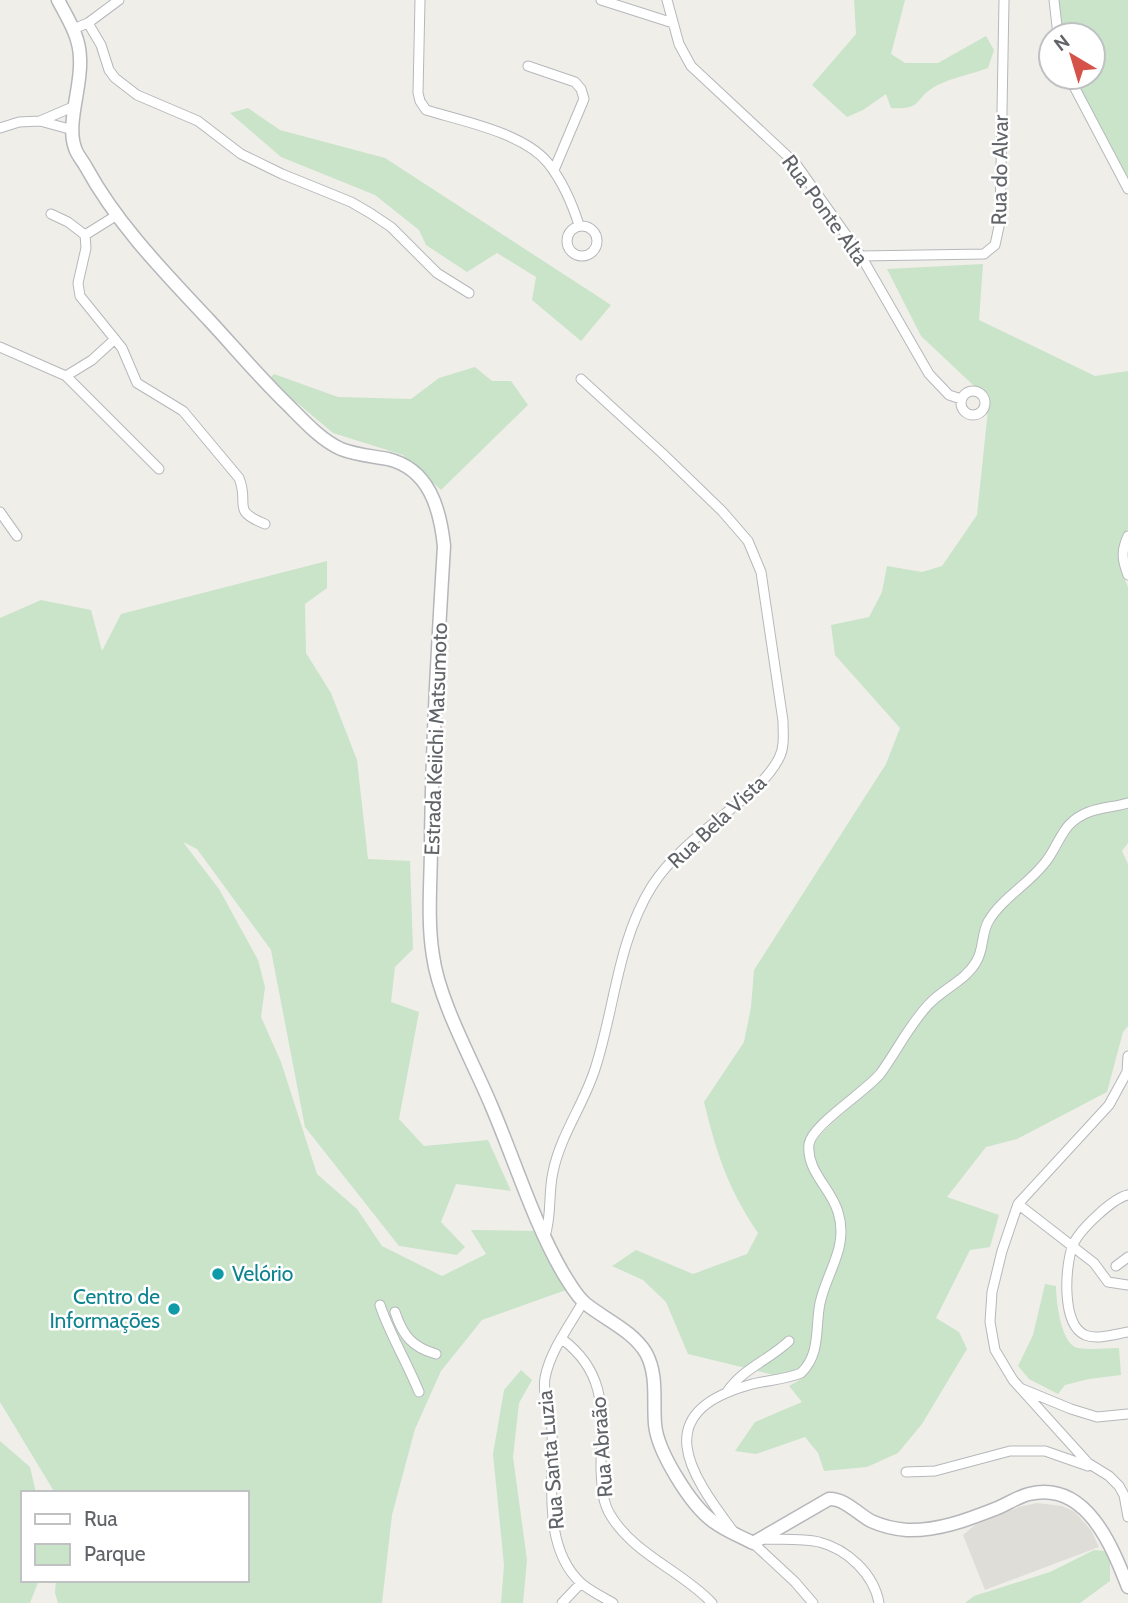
<svg xmlns="http://www.w3.org/2000/svg" width="1128" height="1603" font-family="Cabin,sans-serif">
<rect width="100%" height="100%" fill="#f0eee9"/>
<!-- education -->
<path fill="#dfddd7" d="M1037,1503L1062,1506L1075,1512L1091,1530L1099,1547L985,1590L963,1535L975,1525L1019,1507Z"/>
<!-- green -->
<path fill="#c9e4c9" d="M854,0H905L891,54L905,63H938L986,36L994,50L988,68C972,74 947,79 934,87C913,100 923,110 891,108L886,94L863,110L847,117L812,85L856,34Z
M1058,0H1128V181L1073,77H1093V35H1062Z
M248,108L280,130L385,158L611,305L581,341L532,300L536,277L497,253L467,272L426,245L419,230L375,195L281,157L230,113Z
M983,264L979,320L1095,376L1128,371V529C1113,550 1119,565 1128,587V798C1106,806 1082,802 1065,822C1054,834 1050,850 1039,862C1022,882 997,896 984,919C977,932 980,947 972,960C962,977 939,986 924,1001C905,1022 893,1048 876,1070C859,1092 812,1118 805,1141C798,1169 826,1189 833,1213C844,1245 824,1270 816,1299C809,1323 817,1351 798,1370L774,1375L688,1354L666,1302L643,1280L612,1266L636,1250L693,1274L747,1254L758,1233C727,1187 717,1154 704,1102L744,1042L751,1007L754,970L886,764L900,728L835,655L831,625L869,617L882,592L887,566L922,572L942,566L977,515L989,400L921,336L887,269Z
M475,367L492,381H511L528,405L441,490L403,455L333,433L269,379L274,374L338,397L411,399L439,378Z
M327,561V588L305,604L306,653L331,693L357,760L368,859L410,861L413,949L395,967L391,1002L419,1012L399,1119L424,1146L488,1140L511,1191L456,1184L441,1222L465,1247L457,1255L399,1246L305,1127L271,950L197,849L183,842L219,889L258,960L265,987L261,1017L281,1062L317,1174L357,1209L382,1246L442,1276L486,1254L471,1230L534,1231L566,1290L482,1320L441,1371L415,1429L392,1515L382,1603H58L55,1593L56,1580H247V1493H55L0,1402V618L41,600L91,610L102,651L121,614Z
M1128,809V843L1122,851L1128,864V1026L1123,1032L1107,1092L1017,1139L986,1147L947,1197L999,1215L990,1247L970,1250L936,1318L959,1332L967,1349L922,1424L898,1453L867,1467L824,1471L818,1453L805,1437L756,1454L735,1451L755,1422L802,1402L789,1386C798,1381 808,1376 813,1366C824,1347 820,1325 825,1304C832,1270 853,1251 844,1213C838,1190 812,1171 814,1146C816,1131 872,1093 885,1075C901,1052 913,1026 934,1006C946,994 964,986 975,973C989,956 983,940 993,924C1007,898 1037,883 1054,859C1064,845 1068,830 1082,821C1096,812 1113,811 1128,809Z
M1045,1284L1056,1286C1056,1301 1061,1345 1078,1348C1091,1350 1106,1348 1119,1348L1121,1375L1089,1379L1065,1385L1058,1394L1029,1379L1018,1366L1033,1335Z
M521,1370L532,1380L519,1403L513,1457L527,1560L523,1603H501L504,1565L493,1454L504,1390Z
M0,1441L30,1467L36,1493H23V1580H39L30,1603H0Z
M1094,1550L1104,1551L1110,1558V1581L1080,1603H965L974,1596L1050,1572Z"/>
<g fill="none" stroke-linecap="round" stroke-linejoin="round">
<!-- street casing -->
<g stroke="#b5b8bb" stroke-width="11">
<path id="street" d="M420,0L418,93L420,101L426,110C462,121 524,133 548,163C563,182 572,203 579,225
M601,0L673,23
M667,0L679,44L691,66L796,164L861,256L929,374L949,395L961,399
M1054,0L1058,35
M88,23L101,45L109,70L115,78L137,95L198,121L241,154L282,174L351,202L370,213L391,227L437,273L469,293
M73,29L88,23L119,0
M528,66L575,82L581,89L584,99L554,170
M1069,77L1128,189
M0,128L19,122L40,121
M73,130L40,121L75,106
M51,214L68,222L85,235L86,248L78,283L80,296L122,348L137,383L183,411L239,478C250,505 230,510 265,524
M567 241a15 15 0 1 1 30 0a15 15 0 1 1-30 0Z
M85,235L117,215
M861,256L984,254L995,245L1000,222L1004,0
M0,347L66,376L159,469
M66,376L92,360L115,339
M961 403a12 12 0 1 1 24 0a12 12 0 1 1-24 0Z
M0,512L17,536
M1128,536C1121,551 1122,560 1128,575
M1128,1056L1127,1072L1109,1105L1018,1204L1002,1251L992,1292L990,1322L995,1350L1013,1380L1088,1463L1109,1476L1119,1486L1124,1495L1128,1517
M1128,1195C1113,1198 1079,1230 1073,1245C1065,1265 1061,1324 1085,1335C1097,1340 1116,1334 1128,1332
M1018,1204L1094,1263L1108,1282L1128,1285
M545,1236C552,1215 548,1194 553,1172C560,1136 584,1104 595,1069C615,1008 617,942 652,886C672,855 704,831 732,808C749,794 769,778 779,758C785,747 783,733 783,721L761,572L748,541L722,511L662,453L581,379
M1116,1266L1128,1257
M583,1302C570,1325 550,1351 545,1378C542,1396 551,1413 552,1430C554,1479 541,1546 581,1583C590,1591 603,1597 613,1603
M380,1305C390,1335 407,1362 419,1392
M395,1312C403,1336 412,1347 436,1354
M562,1339C610,1375 601,1417 601,1470C602,1487 602,1502 611,1516C635,1555 682,1571 712,1603
M1020,1388L1071,1409L1097,1417L1128,1414
M727,1392C742,1369 769,1360 789,1341
M906,1472L935,1471L1010,1451H1045L1088,1466
M733,1531C689,1473 649,1413 749,1385C766,1380 784,1380 801,1373C821,1354 815,1328 820,1303C827,1271 849,1247 838,1212C831,1188 806,1171 809,1144C812,1125 865,1092 880,1074C897,1051 909,1025 929,1004C943,989 966,980 976,962C984,950 981,935 988,922C1001,899 1027,885 1043,865C1054,853 1059,836 1069,825C1086,807 1107,809 1128,803
M763,1539C781,1540 801,1538 819,1542C847,1549 874,1574 879,1603
M753,1543L795,1582L813,1603
M562,1603L581,1583"/>
</g>
<!-- secondary casing -->
<g stroke="#b5b7bb" stroke-width="15">
<path id="secondary" d="M58,0C68,19 80,37 80,59C82,86 66,124 75,148C77,155 83,161 86,167C117,224 164,272 209,320C235,348 260,378 288,405C304,421 321,440 341,449C356,455 372,456 388,459C429,469 440,508 444,546C438,645 432,745 431,845C431,881 427,920 433,956C439,1001 473,1062 491,1105C515,1161 533,1221 563,1273C570,1284 576,1296 586,1304C606,1320 633,1331 646,1353C658,1375 653,1400 655,1424C657,1451 691,1506 714,1522C726,1531 740,1536 753,1543L829,1499C844,1498 858,1514 871,1521C882,1526 895,1529 907,1530C938,1531 967,1520 995,1509C1006,1505 1017,1497 1029,1494C1086,1480 1112,1546 1128,1587"/>
</g>
<!-- street -->
<use href="#street" stroke="#fff" stroke-width="9"/>
<!-- secondary -->
<use href="#secondary" stroke="#fff" stroke-width="12"/>
</g>
<!-- markers -->
<g fill="#0f9aa8" stroke="#fff" stroke-width="2.5">
<circle cx="218" cy="1274" r="7"/>
<circle cx="174" cy="1309" r="7"/>
</g>
<g text-anchor="middle" stroke-width="5" stroke-linejoin="round" paint-order="stroke">
<!-- street labels -->
<g font-size="21" fill="#606367" stroke="#fff">
<text transform="translate(1000 170) rotate(-89)" y="7">Rua do Alvar</text>
<text transform="translate(825 210) rotate(54)" y="7">Rua Ponte Alta</text>
<text transform="translate(436 739) rotate(-88)" y="7">Estrada Keiichi Matsumoto</text>
<text transform="translate(717 822) rotate(-43)" y="7">Rua Bela Vista</text>
<text transform="translate(602 1447) rotate(-94)" y="7">Rua Abraão</text>
<text transform="translate(551 1460) rotate(-95)" y="7">Rua Santa Luzia</text>
</g>
<!-- culture labels -->
<g font-size="21" fill="#0d838f" stroke="#fff" text-anchor="start">
<text x="232" y="1281">Velório</text>
<text x="160" y="1304" text-anchor="end">Centro de<tspan x="160" dy="24">Informações</tspan></text>
</g>
</g>
<!-- legend -->
<rect x="21" y="1491" width="228" height="91" fill="#ffffff" stroke="#bfc1c2" stroke-width="2"/>
<rect x="35" y="1514" width="35" height="10" fill="#ffffff" stroke="#bfc1c2" stroke-width="2"/>
<text x="84" y="1526" font-size="21" fill="#606367">Rua</text>
<rect x="35" y="1544" width="35" height="21" fill="#c9e4c9" stroke="#bfc1c2" stroke-width="2"/>
<text x="84" y="1561" font-size="21" fill="#606367">Parque</text>
<!-- north arrow -->
<g transform="translate(1072 56) rotate(322)"><circle r="33" fill="#ffffff" stroke="#bfc1c2" stroke-width="2"/>
<path d="M0-5L12 26L0 18L-12 26Z" fill="#d55249"/>
<text y="-10" font-size="19" font-weight="bold" text-anchor="middle" fill="#606367">N</text>
</g>
</svg>
